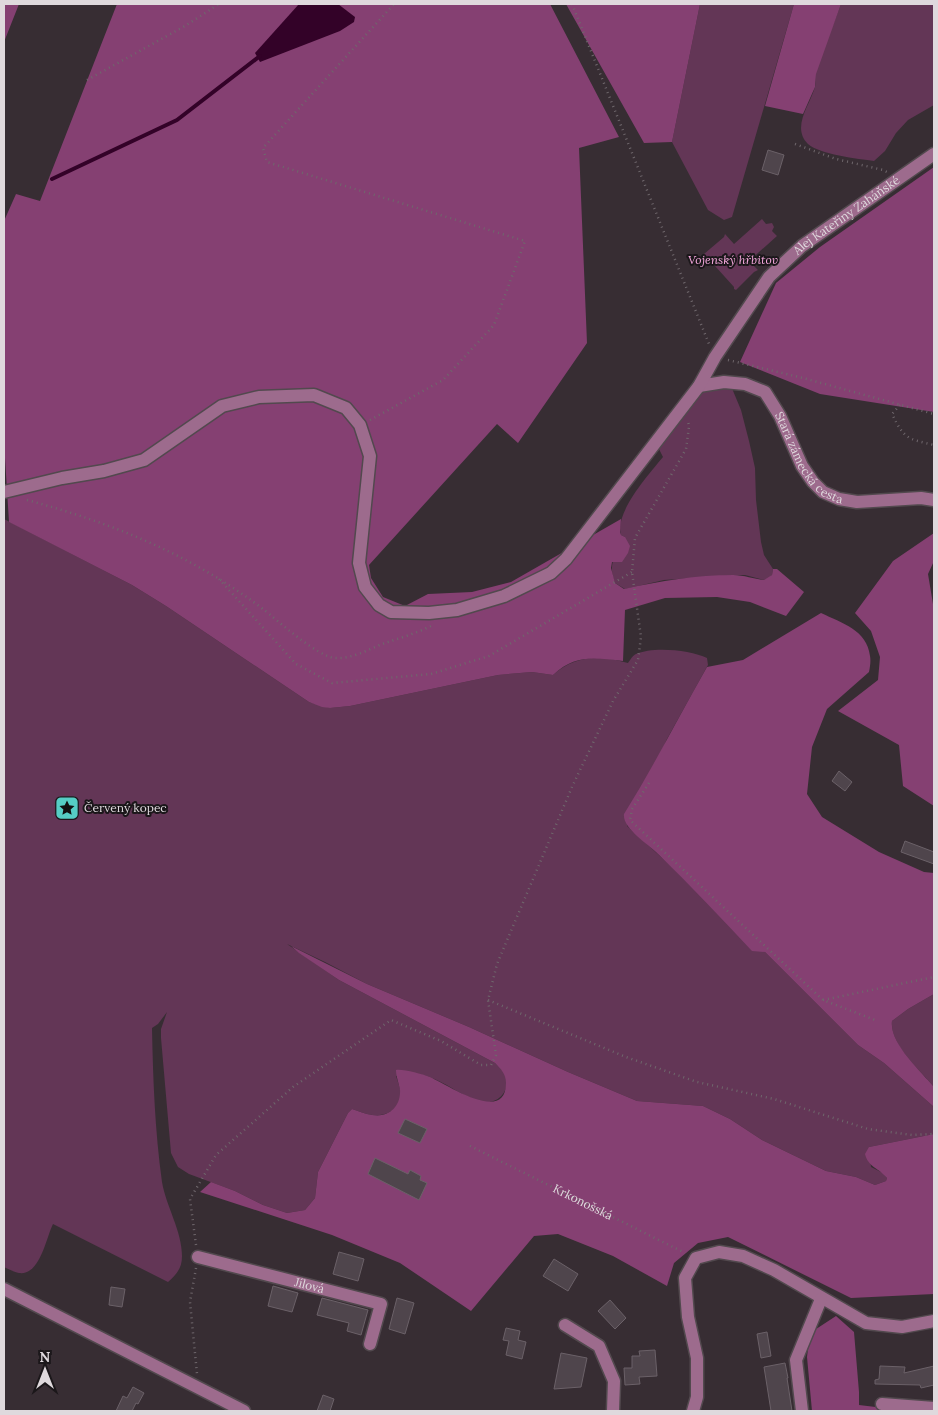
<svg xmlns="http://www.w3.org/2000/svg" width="938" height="1415" font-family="Lora,serif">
<rect width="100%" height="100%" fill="#372d33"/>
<!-- green -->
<path fill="#633656" d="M700,4H794L732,217L724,220L708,210L672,142Z
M841,4H934V105L908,120L896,133L885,151L874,161C859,159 818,154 808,144C791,127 810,105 815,87C816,83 815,77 816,72C823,49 833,26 841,4Z
M762,219L766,224L772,223L774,227L772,231L777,236L749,261L758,270L754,272L736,290L734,289V287L706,256L705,257L704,254L724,237L725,234L734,244Z
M731,386L741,410L749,441L755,468L756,500L761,542L764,555L773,569L772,575L768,579L764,580L745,575H733L664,580L625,589L615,583C607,563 616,555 625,537L621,535C614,513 649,474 663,457L658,447L702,391Z
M4,519L132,585L166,606L309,702L330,708L350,706L498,675L532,672L553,675C575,655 600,655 628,663C631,659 632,656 636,654C653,646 691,650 707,658L708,665L667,739L627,826L765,952L858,1045L884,1063L934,1107V1134L869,1147L871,1167L883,1173L887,1178L886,1181L875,1185L856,1177L826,1171L762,1140L730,1119L703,1106L637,1101L568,1072L469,1027L367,984L325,962L287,944L339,980L495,1063C498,1066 502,1069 504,1072C513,1087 500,1105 483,1102C462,1097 446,1082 427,1076C417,1073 406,1075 396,1076C398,1083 402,1091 400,1099C398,1111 383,1117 372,1115C365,1114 359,1111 352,1109L348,1113L318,1172L315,1198L305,1210L287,1213L263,1205L235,1191L189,1174L178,1167L171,1153L161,1038V1029L167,1012L158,1024L152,1028C153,1080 155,1131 162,1182C166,1206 182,1231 182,1256C182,1268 177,1274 168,1282L53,1224C46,1238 40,1276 19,1273C14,1272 8,1269 4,1267Z
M934,994V1087C921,1071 889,1044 892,1021L908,1009Z"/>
<!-- forest -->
<path fill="#854072" d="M4,4H19L4,42Z
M117,4H550L619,137L579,148L587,343L518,443L497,424L369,565L371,578L383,597L405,606L428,594L472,592L511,582L621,519L620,532L621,535L625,537L630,546L628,553L622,562H612L611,568L615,583L624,589C660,581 697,575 733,575C744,575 754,579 764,580L772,575L773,569H777L804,592L786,616L750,602L717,597L665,598L625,610L623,661C594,658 576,654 553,675L532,672L498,675L350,706L330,708L322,707L309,702L166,606L132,585L9,522L4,442V221L16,194L40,201Z
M566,4H700L672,142L644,143Z
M794,4H841L816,74L815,87L803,114L765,106Z
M934,167V412L820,394L740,362L776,283L820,247Z
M934,533V561L928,574L934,610V806L903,786L899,745L838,711L878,680L880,657L871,631L855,613L893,561Z
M821,613C842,623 867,630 870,656C871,661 870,667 869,672L827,709L812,747L807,794L822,817L879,852L924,872L934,873V994L908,1009L892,1021C889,1043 921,1071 934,1087V1107L884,1063L858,1045L765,952L752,951C721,918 690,885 658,854C648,844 622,828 624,814C654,766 679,716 707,667L743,660Z
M291,946L367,984L469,1027L568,1072L637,1101L703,1106L730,1119L762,1140L826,1171L856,1177L875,1185L886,1181L887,1178C879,1168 868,1167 865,1154L869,1147L934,1134V1294L851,1298L728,1237L698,1243L674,1263L667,1286L613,1256L558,1234L534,1236L471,1311L400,1263L332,1235L200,1192L211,1182L235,1191L263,1205L287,1213L305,1210L315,1198L318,1172L348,1113L352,1109C359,1111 365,1114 372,1115C388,1118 401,1107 400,1090C399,1083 396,1077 396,1070C404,1069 421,1074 430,1077C446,1084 506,1125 506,1083C506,1074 501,1069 495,1063L339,980L299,953Z
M836,1316L854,1332L859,1392V1405L909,1411H812L807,1357L810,1333Z"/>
<!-- water -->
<path fill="#330228" d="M299,4H338L355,17L354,22L340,31L260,62L255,53Z"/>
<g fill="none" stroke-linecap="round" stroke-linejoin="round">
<!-- stream -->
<path stroke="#330228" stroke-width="4" d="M52,179L177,120L260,56"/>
</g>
<!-- building -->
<path fill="#4f454c" stroke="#6b6168" d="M768,150L784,155L778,175L762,170Z
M839,771L852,782L845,791L832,781Z
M905,841L934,852V864L901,852Z
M405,1119L427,1129L420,1143L398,1133Z
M375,1158L408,1174L410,1170L421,1176L420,1180L427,1183L419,1200L368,1174Z
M339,1252L364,1259L358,1281L333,1274Z
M554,1259L578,1274L568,1291L543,1276Z
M273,1286L298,1293L292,1312L268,1306Z
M111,1287L125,1289L122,1307L109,1305Z
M322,1298L368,1310L361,1335L347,1331L349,1323L317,1315Z
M397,1298L414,1303L405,1334L389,1329Z
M610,1300L626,1318L615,1329L598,1311Z
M506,1328L520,1331L518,1340L526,1342L522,1359L506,1355L509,1341L503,1340Z
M767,1332L771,1356L761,1358L757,1334Z
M655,1350L657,1376L639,1377L640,1384L625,1385L624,1368H632V1356H640L639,1351Z
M561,1353L587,1358L581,1387L554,1389Z
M785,1363L788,1378H787L792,1411H771L764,1367Z
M880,1366L905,1367L904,1373L934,1366V1385L921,1388L920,1385L875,1384V1380L879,1379Z
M133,1387L144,1393L138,1404L136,1403L132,1411H116L123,1396L127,1398Z
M323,1395L334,1399L330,1411H317Z"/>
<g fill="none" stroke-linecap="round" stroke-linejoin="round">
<!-- minor casing -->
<g stroke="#52494e" stroke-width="15">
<g id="minor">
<path id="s2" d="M699,386L724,382L745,384L765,392L780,416L802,466L813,482L823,492L839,499L857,502L921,498L934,500"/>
<path id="s3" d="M4,492L62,478L104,471L144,460L222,406L259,397L314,395L346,408L360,425L370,456L359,563L365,587L379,605L391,612L429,613L457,610L504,596L551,573L566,559L699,386L715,357L769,277L802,246L934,154"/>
<path id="s4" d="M198,1257L381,1304L370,1344"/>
<path d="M4,1289L244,1411"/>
<path d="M565,1325L599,1346L614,1381L613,1411"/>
<path d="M882,1404L934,1408"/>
<path d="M693,1411L697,1397V1358L688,1317L685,1278L696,1258L719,1252L743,1256L774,1270L866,1323L902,1327L934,1321"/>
<path d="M802,1411L796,1360L821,1299"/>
</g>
</g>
<!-- path -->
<g stroke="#6f676c" stroke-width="2.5" stroke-dasharray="1 4" stroke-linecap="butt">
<path d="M345,4H347"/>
<path d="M572,4L709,344"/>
<path d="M87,80L185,26L219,4"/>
<path d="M795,144L836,159L883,170L887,172"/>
<path d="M728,360L803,378L934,414"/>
<path d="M900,405L892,414C904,439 908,439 934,445"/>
<path d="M370,420L443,380L494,325L525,241L267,162L263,148L394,4"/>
<path d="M27,500C112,523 192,555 263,609C277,620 318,657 335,658C353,659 369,649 385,643C400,638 417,633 431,626"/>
<path d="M219,579L296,664L332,683L431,674L489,656L632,572"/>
<path d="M649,783L632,809L630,820L823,1000L875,1020"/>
<path d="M488,1000L626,1057L697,1082L774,1099L868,1129L912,1135L934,1134"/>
<path d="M823,1000L934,977"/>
<path id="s1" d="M470,1146L685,1253"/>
<path d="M196,1245L190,1199L216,1155L293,1087L391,1020L441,1041L481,1065H491L496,1055L488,1000L497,964L572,787L613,701L638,660L641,637L632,572L635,538L686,449L689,427L688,420"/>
<path d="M196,1268L190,1302L197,1374"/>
</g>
<!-- minor -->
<use href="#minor" stroke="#9d6b8d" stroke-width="12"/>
</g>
<!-- icons -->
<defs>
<g id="sight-square" transform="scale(1.25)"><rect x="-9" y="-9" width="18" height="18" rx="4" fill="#55cec5" stroke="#1b171a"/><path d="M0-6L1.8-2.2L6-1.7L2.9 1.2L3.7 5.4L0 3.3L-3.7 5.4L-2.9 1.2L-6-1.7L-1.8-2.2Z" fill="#111"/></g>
</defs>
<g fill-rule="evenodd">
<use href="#sight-square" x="67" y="808"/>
</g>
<g text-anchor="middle" stroke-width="4" stroke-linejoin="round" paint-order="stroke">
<!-- street labels -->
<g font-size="12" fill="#dfd9dd" stroke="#1b171a">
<text dy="4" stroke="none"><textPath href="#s3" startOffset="1225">Alej Kateřiny Zaháňské</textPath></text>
<text dy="4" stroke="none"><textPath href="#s2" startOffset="149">Stará zámecká cesta</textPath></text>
<text dy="4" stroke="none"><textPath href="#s1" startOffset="126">Krkonošská</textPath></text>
<text dy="4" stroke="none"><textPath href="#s4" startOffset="115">Jílová</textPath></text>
</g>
<!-- park labels -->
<g font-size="12" font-style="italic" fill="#f7a9df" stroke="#1b171a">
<text x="733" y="264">Vojenský hřbitov</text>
</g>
<!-- poi labels -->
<g font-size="12" fill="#dfd9dd" stroke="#1b171a" text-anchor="start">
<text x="84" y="812">Červený kopec</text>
</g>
</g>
<!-- border -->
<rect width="938" height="1415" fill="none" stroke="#dfd9dd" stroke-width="10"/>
<!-- north arrow -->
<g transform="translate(45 1370)" stroke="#1b171a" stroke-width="4" paint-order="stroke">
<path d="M0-4L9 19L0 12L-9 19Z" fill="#dfd9dd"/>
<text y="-8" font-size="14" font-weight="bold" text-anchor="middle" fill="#dfd9dd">N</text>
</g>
</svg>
